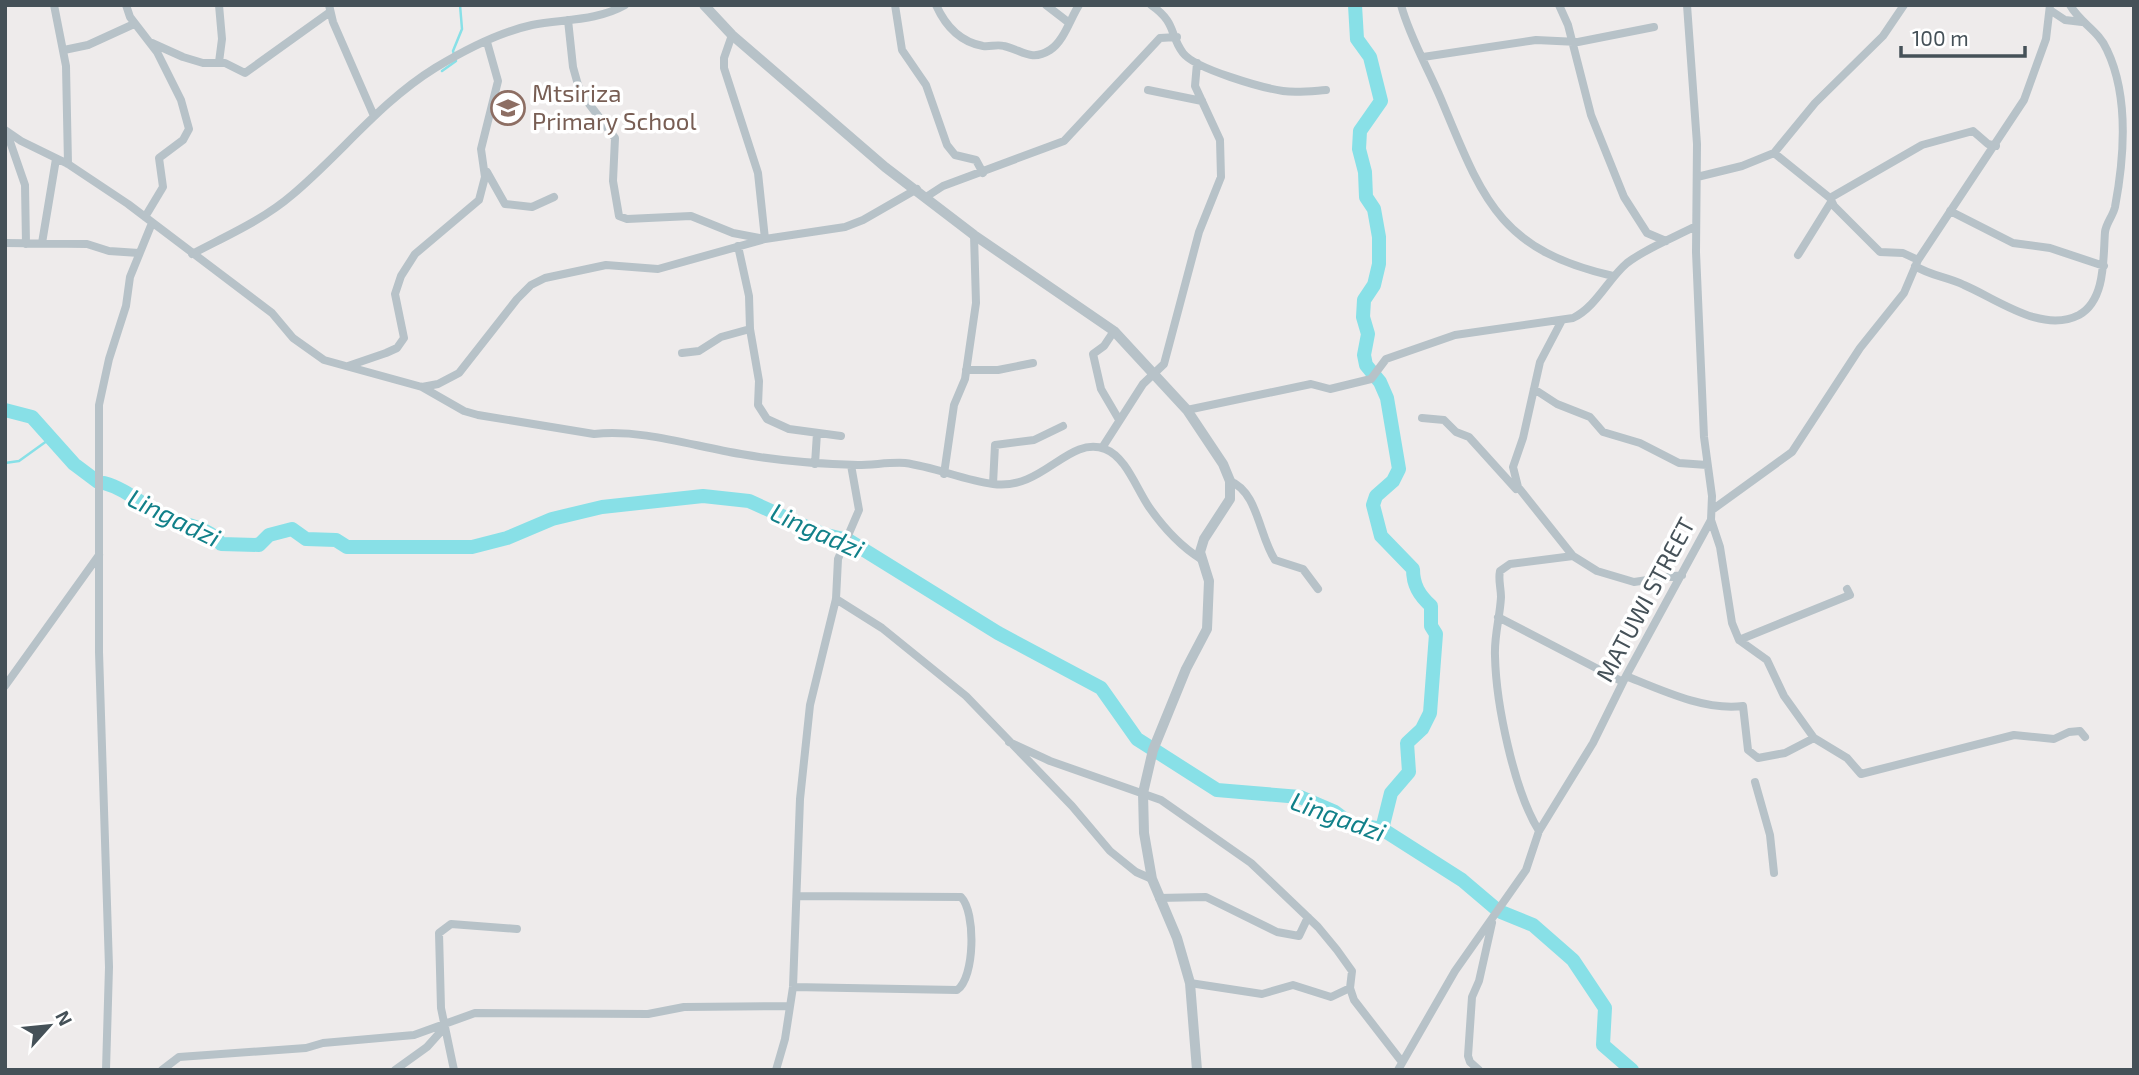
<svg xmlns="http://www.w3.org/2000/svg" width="2139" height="1075" font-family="'Exo 2',sans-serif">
<rect width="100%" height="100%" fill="#eeebeb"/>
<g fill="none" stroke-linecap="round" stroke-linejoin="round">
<!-- stream -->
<path stroke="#88e0e7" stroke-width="2.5" d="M442,71L456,61L453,51L462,29L460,5
M5,463L19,461L51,438"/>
<!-- river -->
<path stroke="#88e0e7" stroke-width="14" d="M1355,5L1357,39L1370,57L1381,101L1360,131L1359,149L1365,172L1366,197L1374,209L1379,237V264L1374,285L1364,300L1363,317L1368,334L1364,355L1366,365L1380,382L1387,398L1399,469L1393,481L1376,496L1373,505L1381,536L1413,569C1413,585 1419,595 1431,606V626L1436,634L1430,713L1422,729L1407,743L1409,772L1391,793L1382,829
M5,410L32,417L74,464L98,482
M104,483C130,490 148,511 173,520C190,526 210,528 221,544L259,545L269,535L292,529L306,539L336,540L347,547H472L507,538L552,519L602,507L703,496L749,501L822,534L848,540L998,633L1101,688L1137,739L1217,790L1300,797L1335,812L1351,824L1382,829L1462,880L1495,908
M1501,912L1533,925L1573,960L1605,1008L1603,1045L1632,1070"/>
<!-- minor -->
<path stroke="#b7c2c8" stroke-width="8" d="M54,5L66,66L68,164
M126,5L130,17L157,52L181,100L189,129L183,140L159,158L163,187L145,217
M329,5L333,22L374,116
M895,5L902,50L926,85L947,145L955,155L976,160L983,173
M936,5C945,25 960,42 983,46C990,47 997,44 1004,46C1022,50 1031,62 1050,50C1064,41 1070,19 1079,5
M1046,5L1068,22
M1151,5C1177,23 1169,34 1183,53C1195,69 1263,88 1283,91C1297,93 1312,91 1326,90
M1401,5C1410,38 1428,68 1441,99C1482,197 1498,250 1613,276
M1559,5L1568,25L1591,115L1624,197L1647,233L1666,241
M2050,10L2065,20L2082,22
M568,20L573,67L580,92L615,138L613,181L619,216L627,219L691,216L733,233L765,239L758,173L724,68V58L732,35
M152,43L183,57L203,63H225L245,73L330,12
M64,50L88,45L134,24
M1423,57L1536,40L1578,42L1654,27
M219,62L222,39L219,5
M1148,90L1202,101
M5,130L21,141L68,164L128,204L272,313L293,338L324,360L422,387L438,384L459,373L517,299L531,285L545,278L606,265L658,269L765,239L845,227L863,220L917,189
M7,133L25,185L26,244
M1774,153L1830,198L1922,145L1973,131L1988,144L1996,146
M487,172L505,204L532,207L554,197
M1697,177L1742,166L1774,153L1815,103L1883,36L1904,5
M926,197L943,186L1064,141L1160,38L1177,37
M1830,198L1834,206L1880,252L1903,253L1918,260
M1950,211L2013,243L2050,248L2104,266
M5,243L87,244L109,251L139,253
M42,243L56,159
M738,246L749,296L750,329L759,381L758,405L767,419L789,429L841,436
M192,254C226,236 263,220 292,195C341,154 380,102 435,68C463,51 500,32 532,25C563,19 597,21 625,5
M1798,255L1831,202
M1915,266C1931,276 1948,277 1964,285C1997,299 2042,334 2079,315C2106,300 2103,258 2105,232C2106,223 2113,216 2115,207C2124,159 2129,96 2107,50C2099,31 2080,23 2070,5
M1561,322L1540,362L1523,438L1513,467L1518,487L1573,556L1597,571L1634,582L1682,575
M1114,331L1104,346L1093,354L1101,389L1118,418
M682,353L699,351L721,337L750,329
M348,366L386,353L397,348L404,338L395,294L401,276L415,254L479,200L485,177L481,149L498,81L487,42
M966,370H998L1033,363
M422,387L464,411L478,415L594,434C644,429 692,446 741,454C780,461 818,464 858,465C873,465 890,462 905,463C935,467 963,480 993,484C1043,491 1068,435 1105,449C1126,457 1136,488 1149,507C1163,527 1180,546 1201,559
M1534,389L1557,404L1590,417L1603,432L1640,443L1679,463L1707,465
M1187,410L1311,384L1330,389L1371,379L1386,359L1455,335L1573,318C1596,307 1608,279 1627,263C1648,247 1673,238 1696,226
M1422,418L1444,420L1456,432L1469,437L1516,489
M1102,448L1143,384L1164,364L1199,232L1221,177L1220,140L1195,86L1197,63
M815,464L817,433
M944,474L954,405L965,379L976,303L974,235
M1230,481C1258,492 1259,536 1275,560L1303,569L1318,589
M993,484L995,445L1034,440L1063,426
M1712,510L1792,452L1860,348L1904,293L1918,260L2024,100L2046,39L2050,5
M1711,520L1720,547L1732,623L1739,640L1767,660L1784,696L1814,738L1847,758L1861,774L2014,735L2054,739L2069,732L2080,731L2085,737
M836,599L882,628L966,696L1072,806L1110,851L1136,872L1152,879
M1498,617L1623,682
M1739,640L1850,595L1847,589
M1626,676C1661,690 1705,711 1743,706L1748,750L1758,758L1785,753L1814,738
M5,686L99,555
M1009,742L1050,761L1161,800L1251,863L1318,927L1337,950L1352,971L1350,988L1354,1000L1402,1062
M1755,782L1770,835L1774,873
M1539,831C1514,791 1496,704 1495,656C1494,636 1500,617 1501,597C1501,588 1498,580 1500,571L1510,564L1573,556
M1159,898L1206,897L1277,932L1299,936L1308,917
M1190,983L1262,994L1293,985L1331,997L1350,988
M793,987L957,990C975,978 976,912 961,897L798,896
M106,1070L109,967L99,652V405L109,359L126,306L130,277L152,223
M162,1070L179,1057L306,1048L323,1043L414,1035L475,1013L648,1014L684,1007L790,1006
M395,1070L427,1047L444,1028
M454,1070L441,1008L439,933L451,924L517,929
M776,1070L785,1039L793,987L800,799L810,705L836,599L838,559L859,510L851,465
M1398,1070L1455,971L1526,870L1539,831L1593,743L1626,676L1711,520L1712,496L1704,437L1696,252L1697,144L1687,5
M1479,1070L1470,1062L1468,1056L1472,997L1479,981L1492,923"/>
<!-- tertiary -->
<path stroke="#b7c2c8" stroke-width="10" d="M704,5L732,35L885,167L974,235L1114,331L1187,410L1223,464L1230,481V499L1204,539L1200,552L1209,581L1207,629L1186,669L1153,750L1143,793L1144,833L1152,879L1177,938L1190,983L1197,1070"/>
</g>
<!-- icons -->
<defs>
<g id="school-ring" transform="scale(1.75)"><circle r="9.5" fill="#fff" stroke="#8d6e63" stroke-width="1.5"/><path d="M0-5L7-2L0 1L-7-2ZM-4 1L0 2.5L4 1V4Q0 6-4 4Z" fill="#8d6e63"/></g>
</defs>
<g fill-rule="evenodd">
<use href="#school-ring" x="508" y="108"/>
</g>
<g text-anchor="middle" stroke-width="7" stroke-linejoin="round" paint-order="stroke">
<!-- education labels -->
<g font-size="24" fill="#785e54" stroke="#fff" text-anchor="start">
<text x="532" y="102">Mtsiriza<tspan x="532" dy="28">Primary School</tspan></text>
</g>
<!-- street labels -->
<g font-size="24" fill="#455158" stroke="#fff">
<text transform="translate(1646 600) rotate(-62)" y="8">MATUWI STREET</text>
</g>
<!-- water labels -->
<g font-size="26" font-style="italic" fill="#118089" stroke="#fff">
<text transform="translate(174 518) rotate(26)" y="9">Lingadzi</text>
<text transform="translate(817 531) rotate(24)" y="9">Lingadzi</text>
<text transform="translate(1338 817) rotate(20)" y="9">Lingadzi</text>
</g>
</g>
<!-- border -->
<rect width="2139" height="1075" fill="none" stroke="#455158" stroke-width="14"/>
<!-- north arrow -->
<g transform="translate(49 1026) rotate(63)" stroke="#ffffff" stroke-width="5" paint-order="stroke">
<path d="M0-5L12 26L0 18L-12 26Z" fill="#455158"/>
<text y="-10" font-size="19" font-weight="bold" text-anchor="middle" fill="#455158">N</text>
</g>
<!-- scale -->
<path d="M1901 46v10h124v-10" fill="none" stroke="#455158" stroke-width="3.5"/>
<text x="1912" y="46" font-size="21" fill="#455158" stroke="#ffffff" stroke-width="5" paint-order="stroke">100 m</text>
</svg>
